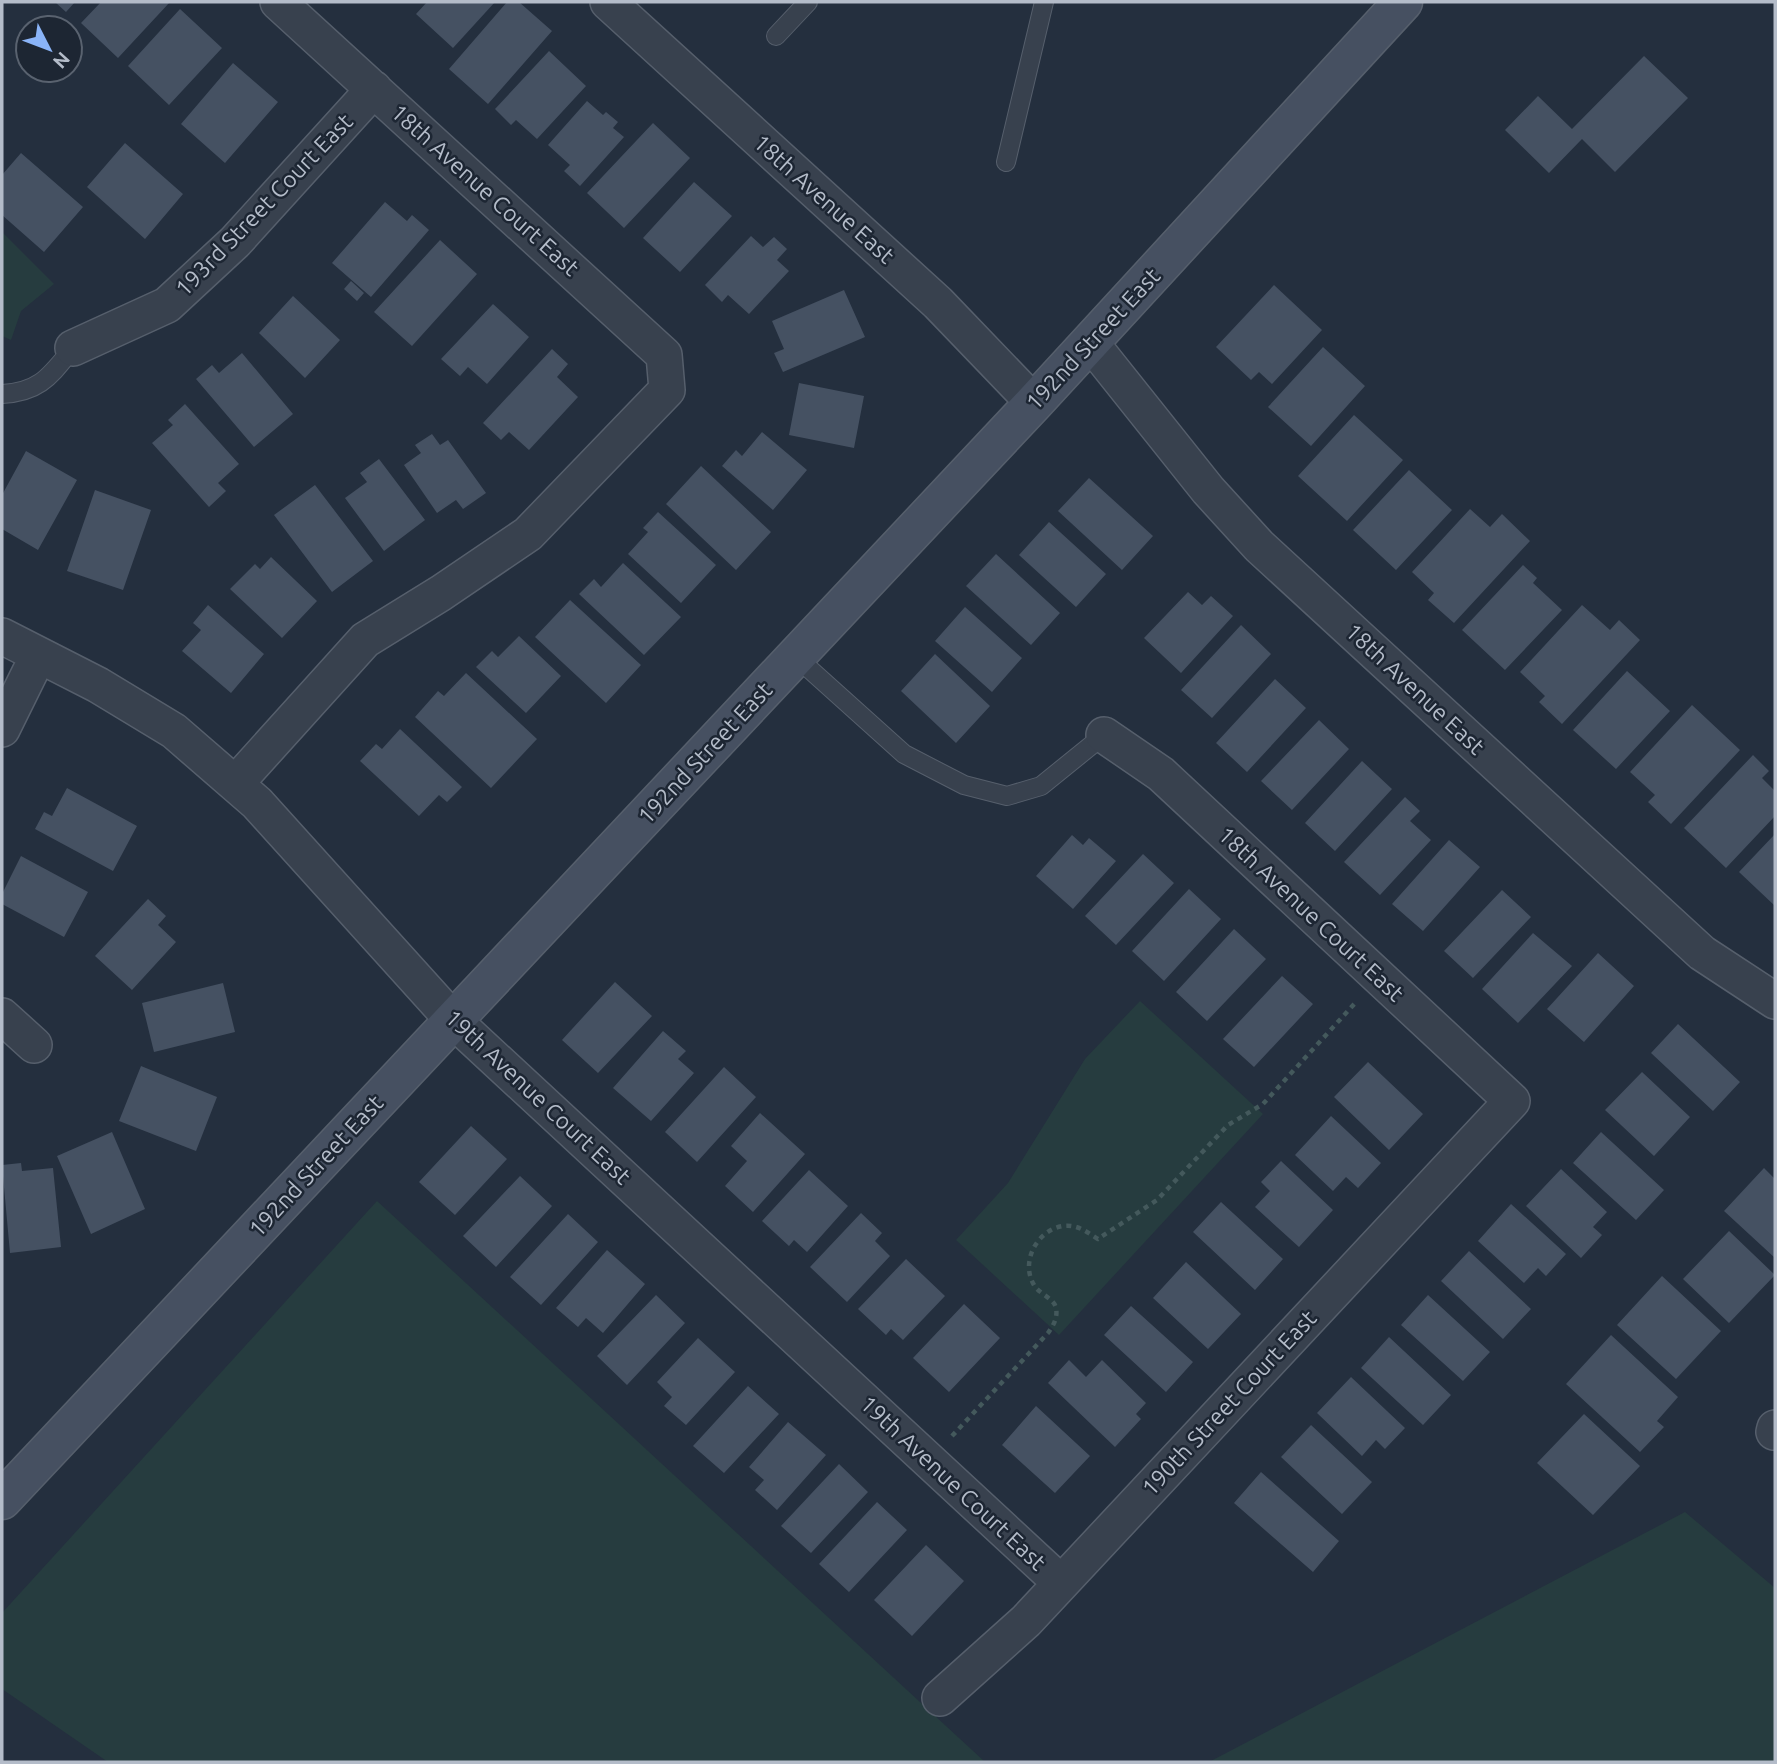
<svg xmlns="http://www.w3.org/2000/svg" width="1777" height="1764" font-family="Ubuntu,sans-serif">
<rect width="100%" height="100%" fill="#242f3e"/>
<!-- green -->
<path fill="#263c3f" d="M2,232L54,284L21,311L11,340L2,336Z
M1140,1001L1263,1114L1059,1335L956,1240L1008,1183L1085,1059Z
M377,1201L985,1762H108L2,1689V1613Z
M1685,1512L1775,1588V1762H1209Z"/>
<!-- building -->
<path fill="#455162" d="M55,2H75L66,12Z
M101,2H170L118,58L81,23Z
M427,2H495L453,48L416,14Z
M507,2H519L552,31L488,104L449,69Z
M180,9L222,48L169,105L128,66Z
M549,51L586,86L537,139L516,120L511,125L495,109Z
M1644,56L1688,98L1615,172L1582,139L1549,173L1505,130L1538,96L1572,129Z
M233,63L278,102L225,163L181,124Z
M587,101L603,115L606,112L618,122L613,128L624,137L580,186L564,171L570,165L548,145Z
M653,123L690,158L624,228L587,193Z
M125,143L183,194L145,239L87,187Z
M21,153L83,207L44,252L2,215V175Z
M694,182L732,216L680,272L643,238Z
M385,202L407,221L412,215L429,230L371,297L332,263Z
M751,236L763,247L774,237L787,249L777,260L789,271L749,314L728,295L722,302L705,285Z
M440,240L477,274L412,346L374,312Z
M351,281L364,293L357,301L344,289Z
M1274,285L1322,330L1272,384L1259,372L1251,380L1216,347Z
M844,290L865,337L783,372L774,353L784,349L772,321Z
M293,296L340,340L305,378L259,333Z
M493,304L529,337L487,384L468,367L460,376L441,359Z
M1323,347L1365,386L1311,446L1268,407Z
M552,349L568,364L557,377L578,397L529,450L509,432L501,440L483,423Z
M242,353L293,414L254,447L196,379L212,365L219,373Z
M799,383L864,396L854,448L789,435Z
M185,404L239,464L218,483L226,491L209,507L152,443L173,425L168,420Z
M1354,415L1403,460L1347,521L1298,476Z
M762,432L807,470L773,510L722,466L736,450L742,456Z
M432,434L440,445L448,440L486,493L463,509L456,500L437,513L404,465L421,453L415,445Z
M26,451L77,480L38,550L2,529V495Z
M379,459L425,520L384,551L345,498L367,482L360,473Z
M701,466L771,532L736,570L666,504Z
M1409,470L1452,510L1396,570L1353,530Z
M1089,478L1153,536L1122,570L1058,511Z
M315,485L373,561L332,592L274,515Z
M95,490L151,510L123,590L67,571Z
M1470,509L1490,527L1502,514L1530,541L1454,623L1428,600L1434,593L1412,572Z
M658,512L716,565L681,603L628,554L648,532L643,528Z
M1049,522L1106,574L1076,607L1019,555Z
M996,554L1060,613L1031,645L966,586Z
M271,557L317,601L282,638L230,589L255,564L260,569Z
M623,563L681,617L644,655L579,594L594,579L601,587Z
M1523,565L1537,578L1533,583L1562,610L1505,670L1462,630Z
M1188,592L1202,605L1211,596L1233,616L1181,673L1144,638Z
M570,600L641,665L606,703L535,637Z
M208,605L264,654L231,693L182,651L201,630L193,623Z
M1582,605L1610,630L1619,620L1640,640L1562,724L1539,702L1545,696L1520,672Z
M965,607L1022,658L992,692L935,641Z
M1241,625L1271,654L1212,718L1181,690Z
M519,636L561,676L526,713L476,667L492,651L498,657Z
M935,654L990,706L956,743L901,691Z
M1627,671L1670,711L1616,769L1573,730Z
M466,673L537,739L491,788L415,717L438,691L444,696Z
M1275,679L1306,708L1247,772L1216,743Z
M1692,705L1740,750L1671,824L1648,802L1655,795L1630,772Z
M1319,720L1349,749L1292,810L1261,781Z
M400,729L462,787L447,802L439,795L419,816L360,761L376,744L382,749Z
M1753,755L1769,771L1762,778L1775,791V816L1726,868L1684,828Z
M1362,761L1392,789L1335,851L1305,823Z
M67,788L137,826L113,871L35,829L44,812L52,816Z
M1405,797L1420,811L1410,821L1431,840L1380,895L1344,862Z
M1775,834V906L1739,872Z
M1072,835L1083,845L1089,838L1116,861L1073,909L1036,876Z
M1449,840L1480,867L1423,931L1392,904Z
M1143,854L1174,883L1116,945L1085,916Z
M21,856L88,892L64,937L2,904V894Z
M1189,889L1221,919L1164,981L1132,951Z
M1502,890L1531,917L1473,978L1444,951Z
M148,899L166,916L158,925L176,942L132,990L95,956Z
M1234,929L1266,959L1207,1021L1176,992Z
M1533,933L1572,966L1518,1023L1482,989Z
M1598,953L1634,986L1584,1042L1547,1009Z
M1282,976L1313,1004L1254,1067L1223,1039Z
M615,982L652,1016L598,1073L562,1040Z
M223,983L235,1032L154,1052L142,1003Z
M1678,1024L1740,1082L1713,1111L1651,1053Z
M663,1031L686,1051L678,1059L694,1073L651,1121L613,1088Z
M1368,1062L1423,1114L1389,1150L1334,1097Z
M141,1066L217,1097L196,1151L119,1121Z
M724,1067L756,1097L697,1162L665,1132Z
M1642,1072L1690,1117L1654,1156L1605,1110Z
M760,1113L805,1154L753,1212L725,1186L747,1161L731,1146Z
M1331,1116L1381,1163L1358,1188L1346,1177L1333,1191L1295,1155Z
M471,1126L507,1159L455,1215L419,1182Z
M112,1132L145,1209L91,1234L57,1156Z
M1601,1132L1664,1190L1636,1220L1573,1163Z
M1281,1161L1333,1210L1299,1247L1255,1207L1270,1191L1261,1182Z
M21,1163L22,1171L53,1168L61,1247L10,1253L2,1165Z
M1764,1168L1775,1179V1258L1724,1211Z
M1561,1169L1607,1212L1593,1227L1602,1235L1581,1258L1526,1206Z
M809,1170L848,1206L807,1252L794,1240L789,1246L762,1221Z
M520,1176L552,1206L496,1267L463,1236Z
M1221,1202L1283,1259L1255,1290L1193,1232Z
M1511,1204L1566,1254L1546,1276L1538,1268L1524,1283L1478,1241Z
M861,1213L882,1233L875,1241L890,1256L847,1302L810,1267Z
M568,1214L598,1242L541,1305L510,1277Z
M1729,1231L1775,1275L1729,1323L1683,1279Z
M607,1250L645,1284L603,1333L586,1318L578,1327L556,1308Z
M1469,1251L1531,1309L1503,1339L1441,1281Z
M906,1259L945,1296L903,1340L891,1329L886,1335L858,1309Z
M1186,1262L1241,1314L1208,1349L1153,1298Z
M1662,1276L1721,1331L1676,1379L1617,1325Z
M656,1295L685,1323L627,1385L597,1356Z
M1428,1295L1490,1352L1463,1381L1401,1325Z
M964,1304L1000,1338L949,1392L913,1358Z
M1131,1306L1193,1362L1166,1392L1104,1335Z
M1611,1335L1678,1397L1657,1421L1664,1427L1640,1452L1566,1384Z
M1389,1337L1451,1395L1423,1425L1361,1368Z
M698,1338L735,1372L686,1425L664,1406L672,1397L657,1382Z
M1069,1360L1086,1377L1102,1360L1146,1403L1136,1414L1141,1419L1115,1447L1048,1383Z
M1351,1377L1405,1428L1385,1449L1376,1440L1362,1456L1317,1413Z
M748,1386L779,1414L724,1473L693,1446Z
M1036,1406L1090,1456L1055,1493L1002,1445Z
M1584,1414L1640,1466L1593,1515L1537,1463Z
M788,1422L826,1455L777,1510L755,1490L764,1480L749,1467Z
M1311,1425L1372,1482L1342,1514L1281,1457Z
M839,1464L868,1492L811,1553L781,1526Z
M1261,1472L1339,1541L1313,1572L1234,1503Z
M877,1502L907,1530L849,1592L819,1564Z
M926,1545L964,1581L912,1636L874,1600Z"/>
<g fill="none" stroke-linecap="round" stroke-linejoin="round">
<!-- lane casing -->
<g stroke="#565f6c" stroke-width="20">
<path id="lane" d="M776,36L808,2
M1006,162L1044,2
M2,394C40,392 50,376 73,348
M795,656L904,754L964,785L1007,796L1041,786L1104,735"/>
</g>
<!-- street casing -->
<g stroke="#565f6c" stroke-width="38">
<path id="street" d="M608,2L938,303L1034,403
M1090,342L1208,490L1259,546L1702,953L1775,1001
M73,348L167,305L235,242L374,89
M2,636L98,685L174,731L257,803L453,1020L1061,1583
M2,729L38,656
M235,784L365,640L441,593L528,534L667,390L664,355L278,2
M2,1016L34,1045
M1774,1432L1775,1428
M940,1698L1026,1621L1512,1101L1161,774L1104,735"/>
</g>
<!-- secondary casing -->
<g stroke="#565f6c" stroke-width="41">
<path id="secondary" d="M2,1500L1034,403L1403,2"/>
</g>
<!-- path -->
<path stroke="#44595c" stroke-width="4.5" stroke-dasharray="5 5" stroke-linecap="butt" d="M952,1436L1048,1333C1053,1326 1058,1318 1056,1308C1054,1298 1039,1294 1034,1285C1020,1262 1037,1230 1063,1226C1077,1224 1087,1232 1098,1239L1157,1200L1228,1125L1263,1104L1357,1001"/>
<!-- lane -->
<use href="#lane" stroke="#38414e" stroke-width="18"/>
<!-- street -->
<use href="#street" stroke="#38414e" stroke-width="35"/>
<!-- secondary -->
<use href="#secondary" stroke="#465061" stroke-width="38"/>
</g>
<g text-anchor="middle" stroke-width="5" stroke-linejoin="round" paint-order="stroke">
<!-- street labels -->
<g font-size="23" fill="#b4bcc9" stroke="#1d2633">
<text transform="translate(485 190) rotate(42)" y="8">18th Avenue Court East</text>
<text transform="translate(824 199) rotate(42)" y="8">18th Avenue East</text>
<text transform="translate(264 205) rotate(-46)" y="8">193rd Street Court East</text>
<text transform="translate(1093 339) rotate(-47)" y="8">192nd Street East</text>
<text transform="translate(1415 689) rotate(43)" y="8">18th Avenue East</text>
<text transform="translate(705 753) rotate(-47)" y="8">192nd Street East</text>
<text transform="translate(1311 914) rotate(43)" y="8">18th Avenue Court East</text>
<text transform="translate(538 1097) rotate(43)" y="8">19th Avenue Court East</text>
<text transform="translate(316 1166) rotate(-47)" y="8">192nd Street East</text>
<text transform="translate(1229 1403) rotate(-47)" y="8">190th Street Court East</text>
<text transform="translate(953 1483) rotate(43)" y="8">19th Avenue Court East</text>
</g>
</g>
<!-- border -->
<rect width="1777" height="1764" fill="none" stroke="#b4bcc9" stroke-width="7"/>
<!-- north arrow -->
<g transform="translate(49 49) rotate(132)"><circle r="33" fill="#1d2633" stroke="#59626f" stroke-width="2"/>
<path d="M0-5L12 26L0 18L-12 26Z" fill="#8ab4f8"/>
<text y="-10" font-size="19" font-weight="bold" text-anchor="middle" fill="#b4bcc9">N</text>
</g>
</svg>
